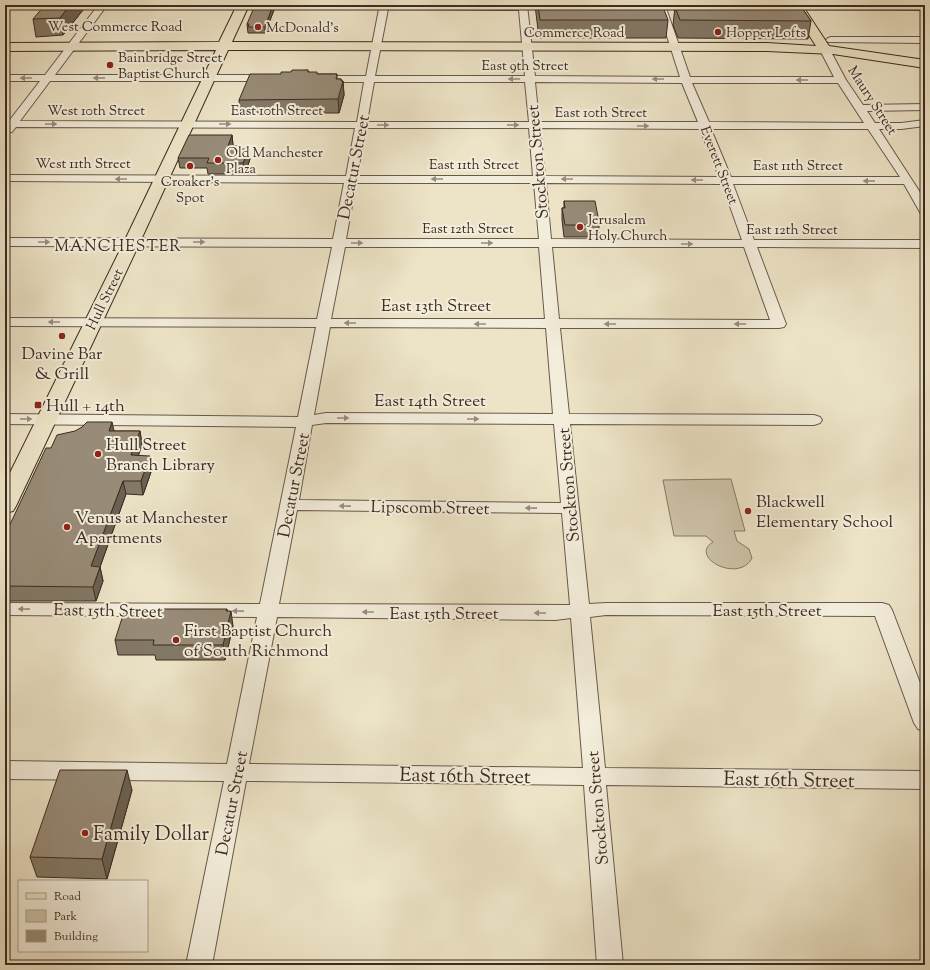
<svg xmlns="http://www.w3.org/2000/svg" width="930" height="970" font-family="'Sorts Mill Goudy',serif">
<rect width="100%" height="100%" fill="#ede4c7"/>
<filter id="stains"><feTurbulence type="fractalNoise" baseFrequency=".005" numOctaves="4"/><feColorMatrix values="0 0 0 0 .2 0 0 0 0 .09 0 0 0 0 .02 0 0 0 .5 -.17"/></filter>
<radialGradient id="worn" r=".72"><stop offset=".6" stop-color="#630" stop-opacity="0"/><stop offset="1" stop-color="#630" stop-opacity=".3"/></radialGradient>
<!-- green -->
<path fill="#cfc5ab" stroke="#867866" d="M731,479L745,531H734L737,541L749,549L752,558C739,584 688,557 713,542L706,536H674L663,480Z"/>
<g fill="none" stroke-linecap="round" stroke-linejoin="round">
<!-- minor casing -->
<g stroke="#68594a" stroke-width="2">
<path id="minor" d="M5,5H527L535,76L680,77L658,8H646L642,5H749L748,8L745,9L666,8L690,77H834L820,50L825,47L830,50L846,80L863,105L925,104V110L867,111L875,123H901L925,120V126L901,129H879L925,200V215L921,214L904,184H733L754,240H925V248L757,247L786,324L784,327L779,328H560L569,414L814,415L820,417L822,420L820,423L814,425L570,424L589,604L606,603H882L889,605L892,610L925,696V731L918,729L914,723L875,616L606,615L590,617L605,768L925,771V789L606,785L623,965H597L584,785L246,781L212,965H186L224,781L5,779V761L227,764L257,617L5,615V603L260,604L296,427L5,424V414L298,417L316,327L5,326V318L317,319L332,247L5,246V238L333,239L344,183L5,181V175L346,176L355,128L16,127L12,132L5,133V121H9L40,81H5V75H45L96,8H5ZM105,8L379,9L366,76H314L309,79L314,82H364L357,122L20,121L50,81H271L276,78L271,75H55ZM388,9L519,10L525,76H375ZM374,82H525L529,122H367ZM535,82L682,83L698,122H539ZM692,83H838L864,123L709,122ZM366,128H529L533,176H357ZM540,128L700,129L719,177L545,176ZM711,129H868L900,177H731ZM356,183H534L539,239H346ZM546,183L722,184L742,240L551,239ZM345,247H539L545,319H331ZM552,247H744L770,320L559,319ZM330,327L546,328L553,414L326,413L314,415ZM326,423L554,424L561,503L299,500L312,425ZM297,510L562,513L570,605L279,604ZM277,617L555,620L571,618L583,768L249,764Z
M775,5H925V10L779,9L776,8Z
M831,37H925V43L828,42L826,40L828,38Z"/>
</g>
<!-- major casing -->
<g stroke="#3c2b20" stroke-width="2">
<path id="major" d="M237,5H249L232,42L767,43L816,46L790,5H802L829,46L925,60V68L833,54L767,51L228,50L140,242L16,506L13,511L5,513V483L124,242L216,50L5,51V43L219,42Z"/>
</g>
<!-- minor -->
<use href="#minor" fill="#f3eddb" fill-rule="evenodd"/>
<!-- major -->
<use href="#major" fill="#ede4c7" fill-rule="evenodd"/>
</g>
<!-- wall -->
<path fill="#837866" stroke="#3c2b20" d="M535,5H658V7L668,20L666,38H539Z
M725,5H800L811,21L808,39L678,38L673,25L675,7L725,6Z
M83,10L63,35L36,37L33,19Z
M274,10L265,33H248L247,24Z
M308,70V72L318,74H337V79H341V81H343L344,95L339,113H240L239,100L291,72Z
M232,135L233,146L239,149L250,159L245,174H208L207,168H180L178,158Z
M564,201L599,222V234H588V237H564L562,220V208H564Z
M114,431H140L142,445L138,455L152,469L143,495L126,494L100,567L103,581L96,601H5V535L51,448Z
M227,611L233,626L225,660H156L155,655H118L115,640Z
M132,790L107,879L37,877L30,857Z"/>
<!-- shaded-wall -->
<path fill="#6a6153" stroke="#3c2b20" d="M70,5H82L83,10L63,35L60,18Z
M273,5L274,10L265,33V27Z
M341,79L342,86L343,81L344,95L339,113L338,99Z
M232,135L233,145L229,156L228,146Z
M249,149L250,159L245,174L243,163Z
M112,422L115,435L109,431Z
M140,431L142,445L134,469L131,455Z
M150,456L152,469L143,495L141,481Z
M123,481L126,494L95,581L91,566Z
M100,567L103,581L96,601L93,587Z
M227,609L228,621L231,611L233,626L225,660L223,645Z
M127,770L132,790L107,879L102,859Z"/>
<!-- building -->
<path fill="#988b77" stroke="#3c2b20" d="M45,5H70L60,18L33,19Z
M255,5H273L265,27H248L249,24H247Z
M538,5H658V7H663L668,20H540Z
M726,5H800L811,21L680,20L675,7L726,6Z
M292,70H308V72H317V74H337L336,79H341V81H343L338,99L239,100L250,74H281V72H291Z
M189,135H232L228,146H238V149H249L243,163H207L209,158H178Z
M564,201H595L599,222H588L589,225H565L562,208H565Z
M87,422H112L109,431H140L131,455L150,456L141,481H123L91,566L100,567L93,587L5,586V535L46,448H51L57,435L75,431L82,427Z
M163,609H227L226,611H231L223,645H153L154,640H115L124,612H162Z
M60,770H127L102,859L30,857Z"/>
<!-- one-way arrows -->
<defs><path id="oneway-solid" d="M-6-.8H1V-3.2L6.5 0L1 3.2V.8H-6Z"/></defs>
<g fill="#988c7e">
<use href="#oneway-solid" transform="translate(26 78) rotate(-180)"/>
<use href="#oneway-solid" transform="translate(99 78) rotate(-180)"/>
<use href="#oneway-solid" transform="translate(514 79) rotate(-180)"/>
<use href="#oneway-solid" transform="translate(658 79) rotate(-180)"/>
<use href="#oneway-solid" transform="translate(802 80) rotate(-180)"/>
<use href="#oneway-solid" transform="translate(51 124)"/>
<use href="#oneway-solid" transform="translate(225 124)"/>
<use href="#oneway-solid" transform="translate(383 125)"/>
<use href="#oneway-solid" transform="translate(513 125)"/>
<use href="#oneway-solid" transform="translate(643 126)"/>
<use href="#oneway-solid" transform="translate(121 179) rotate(-180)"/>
<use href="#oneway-solid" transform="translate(437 179) rotate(180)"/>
<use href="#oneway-solid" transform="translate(567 179) rotate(-180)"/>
<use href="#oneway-solid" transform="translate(697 180) rotate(-180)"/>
<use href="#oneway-solid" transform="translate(869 181) rotate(-180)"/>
<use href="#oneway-solid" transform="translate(44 242)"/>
<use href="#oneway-solid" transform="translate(199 242)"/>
<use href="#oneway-solid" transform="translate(357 243)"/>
<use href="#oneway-solid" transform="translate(487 243)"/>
<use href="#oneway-solid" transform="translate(687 244)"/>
<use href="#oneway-solid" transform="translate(54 322) rotate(-180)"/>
<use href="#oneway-solid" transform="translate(350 323) rotate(-180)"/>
<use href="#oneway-solid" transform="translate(480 324) rotate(-180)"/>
<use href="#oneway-solid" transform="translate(610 324) rotate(-180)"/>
<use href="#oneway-solid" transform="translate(740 324) rotate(-180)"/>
<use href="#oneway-solid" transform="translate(343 418)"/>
<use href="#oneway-solid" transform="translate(26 419)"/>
<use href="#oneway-solid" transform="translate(473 419)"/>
<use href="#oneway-solid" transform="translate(345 506) rotate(-179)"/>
<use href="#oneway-solid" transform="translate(531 508) rotate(-179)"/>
<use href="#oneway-solid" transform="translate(24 609) rotate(-179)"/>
<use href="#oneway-solid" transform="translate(238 611) rotate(-179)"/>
<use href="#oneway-solid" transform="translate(368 612) rotate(-180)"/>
<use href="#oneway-solid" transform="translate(540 613) rotate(-180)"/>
</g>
<!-- markers -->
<g fill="#8f2418" stroke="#f3eddb" stroke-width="1.5">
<circle cx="258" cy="27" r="4"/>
<circle cx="718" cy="32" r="4"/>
<circle cx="110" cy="65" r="4"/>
<circle cx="218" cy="160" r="4"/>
<circle cx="190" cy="166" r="4"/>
<circle cx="580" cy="227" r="4"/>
<circle cx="62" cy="336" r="4"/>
<rect x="34" y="401" width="8" height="8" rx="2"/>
<circle cx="98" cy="454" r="4"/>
<circle cx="748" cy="511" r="4"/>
<circle cx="67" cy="527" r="4"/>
<circle cx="176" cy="640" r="4"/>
<circle cx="85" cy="833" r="4"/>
</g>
<g text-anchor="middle" stroke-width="4" stroke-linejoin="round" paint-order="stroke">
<!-- far-street labels -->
<g font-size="14" fill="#3c2b20" stroke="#f3eddb">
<text x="115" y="31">West Commerce Road</text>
<text x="574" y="37">Commerce Road</text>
<text x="525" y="70">East 9th Street</text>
<text transform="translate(873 100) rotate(57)" y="5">Maury Street</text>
<text x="96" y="115">West 10th Street</text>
<text x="277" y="115">East 10th Street</text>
<text x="601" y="117">East 10th Street</text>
<text x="83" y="168">West 11th Street</text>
<text x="474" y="169">East 11th Street</text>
<text transform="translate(720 165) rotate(69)" y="5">Everett Street</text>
<text x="798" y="170">East 11th Street</text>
<text x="468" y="233">East 12th Street</text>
<text x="792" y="234">East 12th Street</text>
<text transform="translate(104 299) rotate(-64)" y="5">Hull Street</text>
</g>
<!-- far-poi labels -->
<g font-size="14" fill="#3c2b20" stroke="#f3eddb" text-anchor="start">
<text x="266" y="32">McDonald's</text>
<text x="726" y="37">Hopper Lofts</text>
<text x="118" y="62">Bainbridge Street<tspan x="118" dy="16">Baptist Church</tspan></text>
<text x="226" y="157">Old Manchester<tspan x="226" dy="16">Plaza</tspan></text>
<text x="190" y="186" text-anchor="middle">Croaker’s<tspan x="190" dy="16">Spot</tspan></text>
<text x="588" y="224">Jerusalem<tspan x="588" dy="16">Holy Church</tspan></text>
</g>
<!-- far-quarter labels -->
<g font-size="16" letter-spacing="1" fill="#3c2b20" stroke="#f3eddb">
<text x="118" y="251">MANCHESTER</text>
</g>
<!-- street labels -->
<g font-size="17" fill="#3c2b20" stroke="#f3eddb">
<text transform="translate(537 162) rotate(-95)" y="6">Stockton Street</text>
<text transform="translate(353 167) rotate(-79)" y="6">Decatur Street</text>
<text x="436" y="311">East 13th Street</text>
<text x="430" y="406">East 14th Street</text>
<text transform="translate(293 485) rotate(-79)" y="6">Decatur Street</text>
<text transform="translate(568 485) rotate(-95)" y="6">Stockton Street</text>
<text transform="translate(430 507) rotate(1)" y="6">Lipscomb Street</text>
<text transform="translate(108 610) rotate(1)" y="6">East 15th Street</text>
<text x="767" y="616">East 15th Street</text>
<text x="444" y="619">East 15th Street</text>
<text transform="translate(231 803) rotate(-79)" y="6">Decatur Street</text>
<text transform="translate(597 808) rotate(-95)" y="6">Stockton Street</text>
</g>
<!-- poi labels -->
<g font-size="17" fill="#3c2b20" stroke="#f3eddb" text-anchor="start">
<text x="62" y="359" text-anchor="middle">Davine Bar<tspan x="62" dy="20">&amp; Grill</tspan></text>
<text x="46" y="411">Hull + 14th</text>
<text x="106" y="450">Hull Street<tspan x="106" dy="20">Branch Library</tspan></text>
<text x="756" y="507">Blackwell<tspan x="756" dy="20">Elementary School</tspan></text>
<text x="75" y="523">Venus at Manchester<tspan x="75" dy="20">Apartments</tspan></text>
<text x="184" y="636">First Baptist Church<tspan x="184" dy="20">of South Richmond</tspan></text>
</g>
<!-- near-street labels -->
<g font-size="20" fill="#3c2b20" stroke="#f3eddb">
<text transform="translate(465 775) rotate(1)" y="7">East 16th Street</text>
<text transform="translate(789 779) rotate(1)" y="7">East 16th Street</text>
</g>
<!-- near-poi labels -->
<g font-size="20" fill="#3c2b20" stroke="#f3eddb" text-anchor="start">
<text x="93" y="840">Family Dollar</text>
</g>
</g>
<!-- margin -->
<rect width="930" height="970" fill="none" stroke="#ede4c7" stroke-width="20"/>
<rect x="6" y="6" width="918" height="958" fill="none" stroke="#3c2b20" stroke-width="2"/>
<rect x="10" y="10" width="910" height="950" fill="none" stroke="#3c2b20"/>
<!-- legend -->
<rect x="18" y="880" width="130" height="72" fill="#f3eddb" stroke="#aa9f90"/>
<rect x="26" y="893" width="20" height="6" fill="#ede4c7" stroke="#aa9f90"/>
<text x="54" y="900" font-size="12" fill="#3c2b20">Road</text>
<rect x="26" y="910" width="20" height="12" fill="#cfc5ab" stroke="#aa9f90"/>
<text x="54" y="920" font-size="12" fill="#3c2b20">Park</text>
<rect x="26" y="930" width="20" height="12" fill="#988b77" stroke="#aa9f90"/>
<text x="54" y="940" font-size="12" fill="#3c2b20">Building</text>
<rect width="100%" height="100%" filter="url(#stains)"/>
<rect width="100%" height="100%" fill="url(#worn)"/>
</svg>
